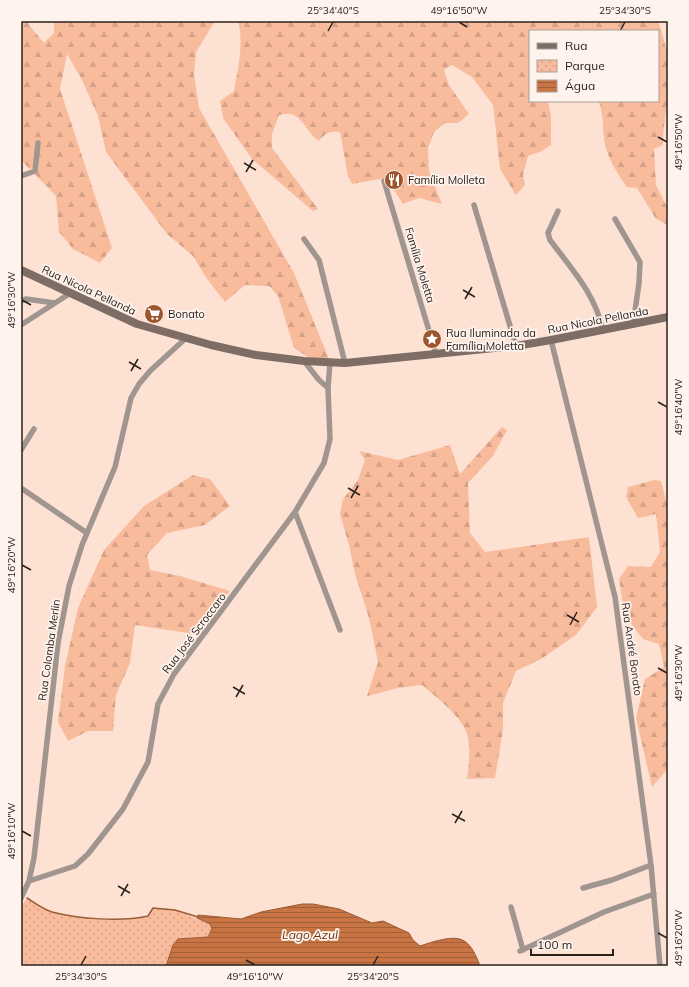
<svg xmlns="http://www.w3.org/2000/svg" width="689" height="987" font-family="Mulish,sans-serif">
<defs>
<pattern id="forest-firs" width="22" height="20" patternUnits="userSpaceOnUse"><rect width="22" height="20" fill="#f8bc9d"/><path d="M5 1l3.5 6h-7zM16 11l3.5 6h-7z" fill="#d5a187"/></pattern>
<pattern id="park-dots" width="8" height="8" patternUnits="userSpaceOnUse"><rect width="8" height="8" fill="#f8bc9d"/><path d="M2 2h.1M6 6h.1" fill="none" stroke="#d5a187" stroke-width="1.8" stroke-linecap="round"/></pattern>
<pattern id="water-rules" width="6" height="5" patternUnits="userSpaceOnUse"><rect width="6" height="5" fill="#c97443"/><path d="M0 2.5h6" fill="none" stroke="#a35f37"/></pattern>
</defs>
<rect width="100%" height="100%" fill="#fde2d4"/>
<!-- forest -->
<path fill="url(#forest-firs)" d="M21,21H27L29,25L44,43L54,33V21H215L196,52L194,74L199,108L294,273L329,359L309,358L294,348L278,296L269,286L245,285L225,302L207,279L193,256L167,234L106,152L98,116L82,80L67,54L60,89L112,248L100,263L73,249L59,232L56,196L21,160Z
M238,21H658C667,45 671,71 668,96C666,113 663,128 663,145L654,149L656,185L668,209V225L656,219L637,188L627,187C617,174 606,155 604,139C603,125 603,114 599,101H658V31H530V101H548L551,116V145L542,151L528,156L523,175L525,185L516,195L500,169L493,105L472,77L452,65L444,70L449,85L469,114L458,123H445L434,132L428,148L429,171L442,204L419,198L403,204L386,178L352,184L348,176L340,132C330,131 325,133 319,141C303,130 302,108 279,115L272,134V148L318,209L313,211L252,159L223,118L220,101L234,91C238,69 244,43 238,21Z
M502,427L507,430L493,456L468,483L470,533L485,552L589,537L597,607L576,635L541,659L516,671L503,703V730L495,778L467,779C469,764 472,740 464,727C454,710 436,697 422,685L398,688L367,696L378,662L369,618L355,574L349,545L340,514L343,499L358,480L365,460L359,451L398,460L450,445L460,474Z
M193,475L210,479L230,506L205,525L167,533L147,555L150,570L180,576L230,591L194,634L135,625L130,663L116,695L113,731H88L68,741L58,722L65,666L78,608L104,550L144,506Z
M654,480L661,481L668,508V769L652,787L636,718L645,679L664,667L659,644L643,639L625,616L619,579L628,566L651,567L660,552L656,514L638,518L626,497L628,487Z"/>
<!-- park -->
<path fill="url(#park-dots)" d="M27,898C35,903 43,909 52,912C79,919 121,922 148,916L153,908L175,910L210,924L212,929L208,937L178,939L173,945L166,966H21V907Z"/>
<!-- water -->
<path fill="url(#water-rules)" stroke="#9a5b37" d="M302,904H313L339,909L372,923L383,921L409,933L413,940L420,946C423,945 426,944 429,943C460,934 469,936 480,966H166L173,945L178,939L208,937L212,929L210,924L197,918L198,915L241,919L261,912Z"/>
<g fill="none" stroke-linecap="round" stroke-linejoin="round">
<!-- stream -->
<path stroke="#9a5b37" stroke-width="1.5" d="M27,898C35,903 43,909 52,912C79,919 121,922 148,916L153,908L175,910L198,917"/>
<!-- minor -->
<path stroke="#a0958f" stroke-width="5.5" d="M21,176L35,171L38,143
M384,181L436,354
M474,205L516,346
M558,211L548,233L550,240C571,268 596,295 603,331
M615,219L640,262L639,283L633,325
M304,239L319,260L345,363
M21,301L26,299L55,303L69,294
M21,325L55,303
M551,340L615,597L651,865L660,966
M304,361L319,380L328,388
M21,450L34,429
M21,488L87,533
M295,512L340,630
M29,881L75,866L88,854L123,809L148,762L158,704L174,674L295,512L324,463L330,439L328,388L330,363
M583,888L612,880L651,865
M21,898L29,881L34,858L58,643L69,586L82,545L115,467L131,398L139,384L151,370L186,338
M511,907L523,950
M520,951L604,912L654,894"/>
<!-- secondary -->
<path stroke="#7d6d65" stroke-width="8" d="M21,270L137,324L211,345L256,355L304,361L345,363L516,346L551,340L668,317"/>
</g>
<!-- ticks -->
<path fill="none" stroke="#2b211c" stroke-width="1.5" d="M459,22L467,27M328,31L333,22M620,31L625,22M658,137L667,142M244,163L256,170M246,172L253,160M463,290L475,297M465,299L472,287M22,300L31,305M129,362L141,369M131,371L138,359M658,402L667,407M348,488L360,495M351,498L358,486M22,565L31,570M567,615L579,622M570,625L577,612M658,668L667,673M233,687L245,694M236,697L243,685M452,814L465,821M455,823L462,811M22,831L31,836M118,886L130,893M121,896L128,884M658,933L667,938M246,960L255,965M81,965L86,956M373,965L378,956"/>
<!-- icons -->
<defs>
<g id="restaurant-disc" transform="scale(1)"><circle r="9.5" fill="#9c552c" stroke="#fef3ed"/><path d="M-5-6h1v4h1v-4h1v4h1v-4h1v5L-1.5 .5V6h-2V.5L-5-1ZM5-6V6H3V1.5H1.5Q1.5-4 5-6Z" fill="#fff"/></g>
<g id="supermarket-disc" transform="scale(1)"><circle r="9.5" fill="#9c552c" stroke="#fef3ed"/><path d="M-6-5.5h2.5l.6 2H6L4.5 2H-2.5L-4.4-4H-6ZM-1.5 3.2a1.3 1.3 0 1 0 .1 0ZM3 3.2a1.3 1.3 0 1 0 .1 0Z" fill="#fff"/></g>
<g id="sight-disc" transform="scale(1)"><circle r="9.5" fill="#9c552c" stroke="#fef3ed"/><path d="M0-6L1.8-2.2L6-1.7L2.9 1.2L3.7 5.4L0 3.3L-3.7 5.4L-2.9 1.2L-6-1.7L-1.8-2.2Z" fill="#fff"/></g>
</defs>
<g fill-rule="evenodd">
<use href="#restaurant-disc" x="394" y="180"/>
<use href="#supermarket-disc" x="154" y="314"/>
<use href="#sight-disc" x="432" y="339"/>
</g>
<g text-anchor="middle" stroke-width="3.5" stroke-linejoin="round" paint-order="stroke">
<!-- poi labels -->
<g font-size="11" fill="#2b211c" stroke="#fef3ed" text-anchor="start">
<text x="408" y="184">Família Molleta</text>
<text x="168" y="318">Bonato</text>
<text x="446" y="337">Rua Iluminada da<tspan x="446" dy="13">Família Moletta</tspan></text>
</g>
<!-- street labels -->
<g font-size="11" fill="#2b211c" stroke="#fef3ed">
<text transform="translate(420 265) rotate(73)" y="4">Família Moletta</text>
<text transform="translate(89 290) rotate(25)" y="4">Rua Nicola Pellanda</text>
<text transform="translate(598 320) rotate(-11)" y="4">Rua Nicola Pellanda</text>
<text transform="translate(194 633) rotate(-53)" y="4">Rua José Scroccaro</text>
<text transform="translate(632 649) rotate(82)" y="4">Rua André Bonato</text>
<text transform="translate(49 650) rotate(-82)" y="4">Rua Colomba Merlin</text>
</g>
<!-- water labels -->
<g font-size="12" font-style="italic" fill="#6b320e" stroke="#fef3ed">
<text x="310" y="939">Lago Azul</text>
</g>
</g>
<!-- border -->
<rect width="689" height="987" fill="none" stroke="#fef3ed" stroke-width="44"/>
<!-- legend -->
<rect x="529" y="30" width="130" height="72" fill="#fef3ed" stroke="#aa9f99"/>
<rect x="537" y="43" width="20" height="6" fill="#7d6d65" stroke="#aa9f99"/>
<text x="565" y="50" font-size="12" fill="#2b211c">Rua</text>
<rect x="537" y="60" width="20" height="12" fill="url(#park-dots)" stroke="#aa9f99"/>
<text x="565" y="70" font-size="12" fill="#2b211c">Parque</text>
<rect x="537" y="80" width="20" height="12" fill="url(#water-rules)" stroke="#aa9f99"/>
<text x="565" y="90" font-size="12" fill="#2b211c">Água</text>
<!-- scale -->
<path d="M531 949v6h82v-6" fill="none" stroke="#2b211c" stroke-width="2"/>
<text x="537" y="949" font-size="12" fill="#2b211c" stroke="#fef3ed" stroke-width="3" paint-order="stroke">100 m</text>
<rect x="22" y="22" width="645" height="943" fill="none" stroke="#2b211c" stroke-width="1.5"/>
<g font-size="10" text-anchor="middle" fill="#2b211c">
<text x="333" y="14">25°34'40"S</text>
<text x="459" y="14">49°16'50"W</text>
<text x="625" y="14">25°34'30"S</text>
<text transform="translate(678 142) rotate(-90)" y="4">49°16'50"W</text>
<text transform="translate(11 300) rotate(-90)" y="4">49°16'30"W</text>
<text transform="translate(678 407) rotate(-90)" y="4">49°16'40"W</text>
<text transform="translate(11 565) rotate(-90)" y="4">49°16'20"W</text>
<text transform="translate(678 673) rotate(-90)" y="4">49°16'30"W</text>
<text transform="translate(11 831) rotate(-90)" y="4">49°16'10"W</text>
<text transform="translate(678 938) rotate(-90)" y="4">49°16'20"W</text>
<text x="81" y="980">25°34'30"S</text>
<text x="255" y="980">49°16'10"W</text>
<text x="373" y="980">25°34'20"S</text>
</g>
</svg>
